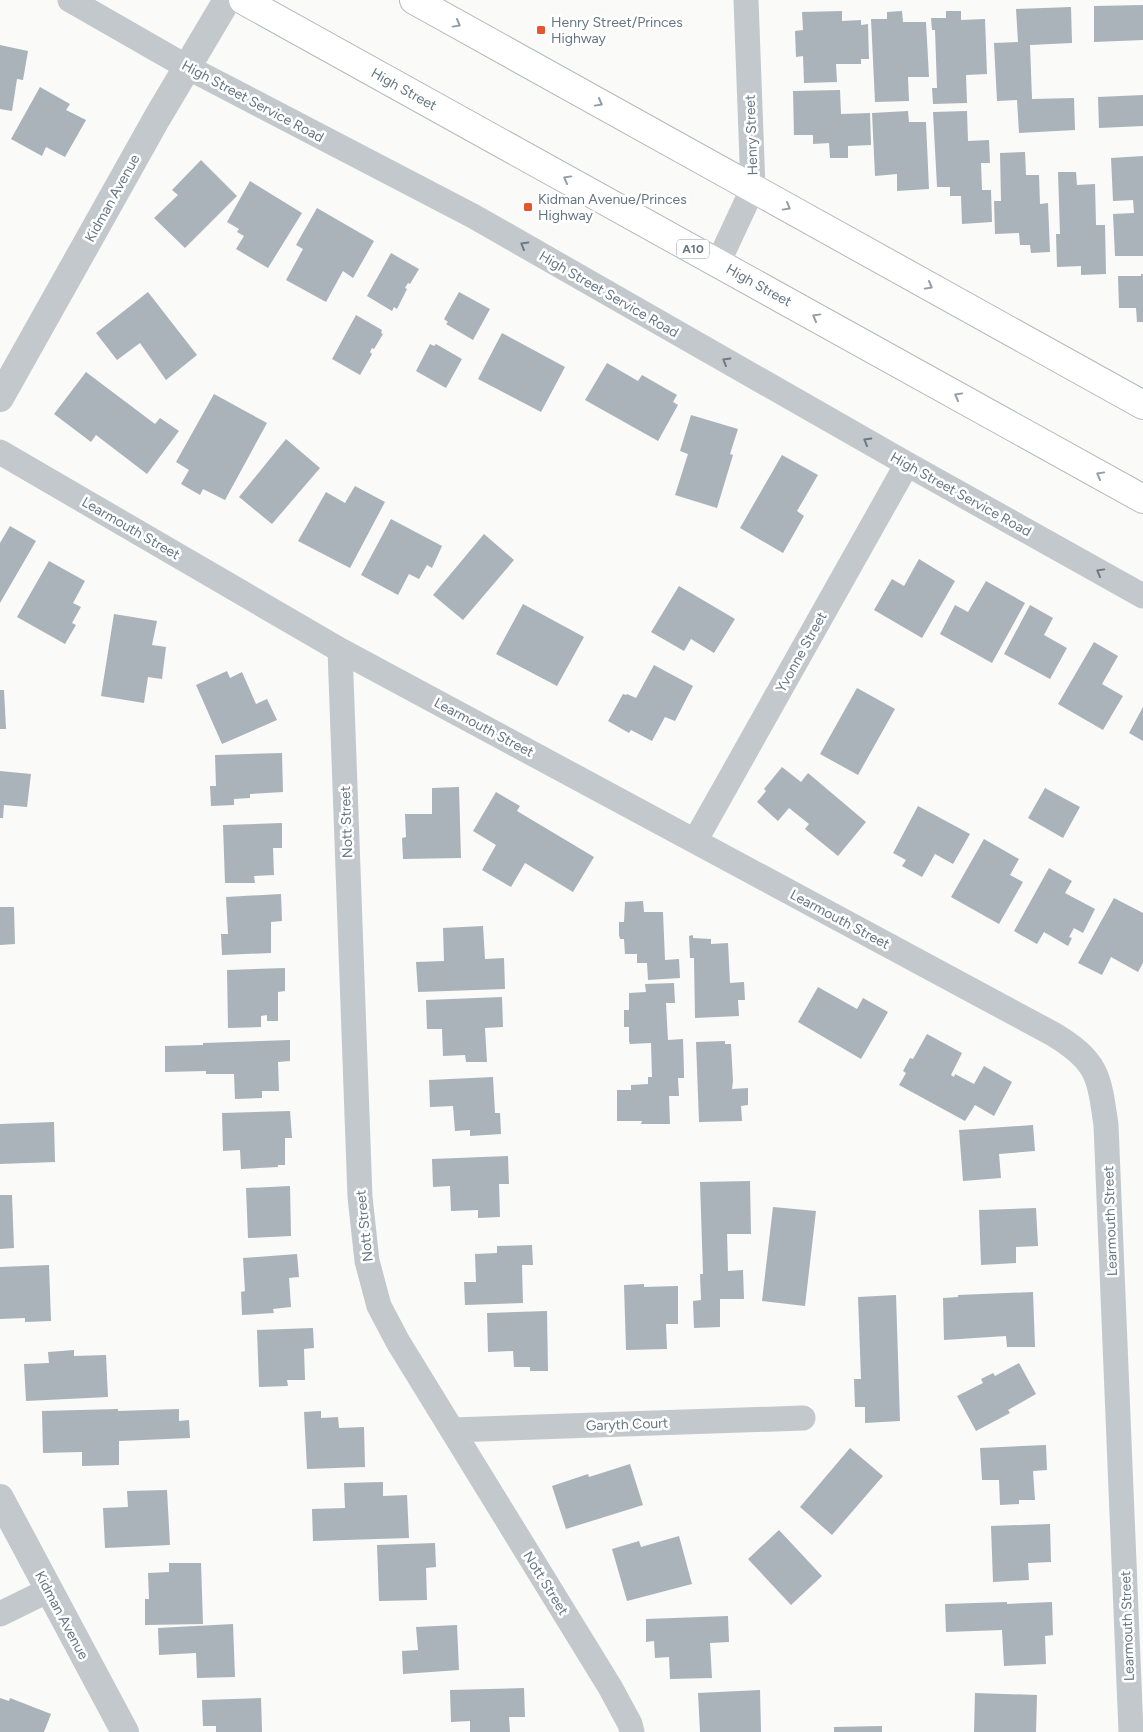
<svg xmlns="http://www.w3.org/2000/svg" width="1143" height="1732" font-family="Figtree,sans-serif">
<rect width="100%" height="100%" fill="#fafaf8"/>
<!-- building -->
<path fill="#aab3b9" d="M1143,5V40L1094,42V6Z
M1071,7L1072,43L1030,45L1032,99L1074,98L1075,130L1019,133L1017,100L997,101L994,43L1018,42L1016,9Z
M842,11V21L861,20V25L868,24L869,59H861V64H836L837,82L804,83L803,56L796,57L795,31L803,30L802,12Z
M902,11L903,22H926L929,77H908L909,101L875,102L871,19H887V12Z
M946,11H961V20L985,19L987,74L966,75L967,103L933,104L932,88H937L935,30H932L931,18H946Z
M0,45L28,51L23,80L17,79L12,111L0,109Z
M40,87L70,104L66,110L86,120L65,157L46,147L42,156L11,139Z
M840,90L841,114L870,113L871,145L848,146V158H830L829,143L813,144V135H794L793,91Z
M1143,95V126L1099,128L1098,97Z
M908,111L909,122H926L929,189L897,191V174L875,176L872,113Z
M967,111L968,141L989,140L990,163H981L982,190H991L992,222L962,224L961,196H950V187H937L933,112Z
M1025,152L1026,175H1039L1040,204L1048,203L1050,252L1031,253L1030,245H1020L1019,233L995,234L994,201H1001L1000,153Z
M1143,156V256H1115L1113,214L1134,213L1133,200L1113,201L1111,158Z
M201,160L237,196L185,248L154,218L178,195L172,190Z
M1058,172H1076L1077,185L1095,184L1096,225H1105L1106,274L1081,275V266L1057,267L1056,234H1060Z
M250,181L302,213L268,268L236,249L244,236L237,232L239,229L227,222Z
M317,208L374,241L353,278L343,271L326,302L286,280L303,249L296,245Z
M391,253L419,269L410,284L408,283L405,288L407,289L397,309L394,307L392,311L367,296Z
M1141,274H1143V322H1137L1136,308H1119L1118,276H1141Z
M148,292L197,355L166,380L140,343L117,360L96,333Z
M459,292L490,309L473,340L446,324L448,322L444,319Z
M356,315L382,330L381,333L383,334L374,349L372,348L370,352L372,354L360,375L332,359Z
M502,333L565,367L541,412L478,379Z
M430,344L434,346L436,344L462,359L446,388L416,371Z
M607,363L638,381L642,375L677,395L673,402L678,405L658,441L585,400Z
M86,372L155,424L160,418L179,431L147,474L96,435L91,442L54,414Z
M214,394L267,423L225,500L203,489L200,495L181,484L189,470L176,462Z
M691,415L738,429L730,454L733,455L717,508L675,495L688,454L680,451Z
M286,439L320,468L272,524L239,497Z
M782,455L818,475L797,511L804,516L783,553L740,528Z
M355,486L385,502L350,568L298,541L326,492L345,503Z
M391,519L442,546L432,568L427,565L419,579L409,574L398,595L361,575Z
M10,526L36,541L0,603V543Z
M484,534L514,560L463,620L433,595Z
M919,559L955,581L922,638L874,610L892,579L904,586Z
M49,561L85,581L73,603L81,607L72,623L76,625L65,644L17,617Z
M986,581L1025,603L992,663L940,634L955,605L968,612Z
M679,586L735,619L714,653L691,639L684,651L651,632Z
M523,604L584,637L557,686L496,654Z
M1030,605L1053,618L1044,635L1067,648L1050,679L1004,654Z
M114,614L157,621L152,645L166,647L162,679L148,677L144,703L101,696Z
M1094,642L1118,656L1102,684L1123,696L1103,730L1058,704Z
M654,665L693,686L675,721L665,717L652,741L631,730L629,733L608,721L623,694L626,695L627,694L636,698Z
M227,671L230,678L242,672L256,704L267,699L277,720L222,744L196,685Z
M857,688L895,709L858,775L820,754Z
M0,690H4L6,729H0Z
M1143,707V741L1129,733Z
M282,753L283,792L250,794V798L234,799V805L211,806L210,786H216L215,755Z
M782,767L801,782L808,773L866,822L838,856L805,829L809,824L789,808L778,821L757,802L766,791L764,789Z
M0,771L31,774L27,807L4,805L3,818H0Z
M459,787L461,858L403,859L402,838L406,837L405,814H432V788Z
M1045,788L1080,807L1063,838L1028,818Z
M496,792L520,806L517,811L594,857L573,892L525,863L511,887L482,870L496,845L473,831Z
M918,806L970,834L953,864L935,854L922,877L902,866L906,860L893,853Z
M282,823V848H273L274,875L254,876L255,883H225L223,825Z
M984,839L1019,859L1010,875L1023,882L999,924L951,897Z
M1049,868L1072,881L1065,893L1095,909L1083,933L1074,928L1069,937L1072,938L1068,946L1044,932L1037,944L1014,931Z
M281,894L282,921L271,922V953L222,955L221,934H228L226,897Z
M1114,898L1143,913V963L1138,972L1111,957L1102,975L1078,963Z
M643,901L644,912H663L665,960L679,959L680,978L648,980L647,963H637V954H625L624,939H620L619,935V922H624L625,902Z
M0,907H14L15,944L0,945Z
M483,926L485,959L504,958L505,989L418,992L416,962L444,961L443,928Z
M693,935V938L711,939V944L728,943L730,983L744,982L745,1000H738L739,1016L695,1018L694,958H690L689,936Z
M285,968V991L278,992V1021H267V1015L261,1016V1027L228,1028L227,970Z
M674,983L675,1003H666L668,1040L683,1039L684,1073V1078H678L679,1096H669L670,1124H641L642,1121H617V1090H631V1085L648,1084V1077H652L651,1043L630,1044L629,1041V1027H624V1010H629V993L646,992L645,984Z
M818,987L857,1009L863,998L888,1012L861,1059L798,1022Z
M502,997L503,1027L485,1028L487,1062H466L465,1055L443,1056L442,1029H427L426,1000Z
M927,1034L962,1053L951,1075L954,1077L955,1074L974,1084L984,1066L1012,1082L994,1116L975,1105L965,1121L899,1085L906,1073L903,1071L910,1058L913,1059Z
M290,1040V1061L278,1062L279,1091H262V1098L235,1099L234,1074H206V1071L165,1072V1046L203,1045V1043Z
M725,1041V1044H731L733,1081L732,1089L748,1088V1105L741,1106L742,1121L699,1122L696,1042Z
M493,1077L495,1113H500L501,1134L470,1136V1130L455,1131L453,1106L430,1107L429,1080Z
M290,1111L292,1138H285V1165H278V1167L241,1169L240,1150L223,1151L222,1113Z
M54,1122L55,1162L0,1164V1124Z
M1033,1125L1035,1151L999,1154L1001,1178L963,1181L959,1130Z
M508,1156L509,1184H499L500,1217L478,1218V1210L451,1211L450,1186L433,1187L432,1159Z
M750,1181L751,1234H727L728,1271L743,1270L744,1299H720V1327L694,1328L693,1301L701,1300L700,1274H703L700,1182Z
M290,1186L291,1236L248,1238L246,1188Z
M0,1195H12L14,1248L0,1249Z
M773,1207L816,1211L805,1306L762,1301Z
M1036,1208L1038,1246L1016,1247V1263L981,1265L979,1210Z
M532,1245L533,1265H522L523,1303L465,1305L464,1282H476L475,1254L497,1253V1246Z
M297,1254L299,1277L289,1278L291,1307L273,1309L274,1313L242,1315L241,1292L245,1291L243,1258Z
M49,1265L51,1321L25,1322V1318L0,1319V1267Z
M644,1284V1287L678,1286V1324H666L667,1349L626,1350L624,1285Z
M1033,1292L1035,1347H1007L1006,1336L944,1340L943,1298L958,1297V1295Z
M896,1295L900,1421L865,1423V1407H855L854,1379H861L858,1297Z
M547,1311L548,1371H530V1367H514L513,1351L488,1352L487,1313Z
M313,1328L314,1348L304,1349L305,1380H287L288,1386L259,1387L257,1330Z
M74,1350V1356L106,1355L108,1397L26,1401L24,1364L49,1363L48,1352Z
M1019,1363L1036,1394L1008,1410L1010,1413L976,1431L957,1396L983,1383L981,1379L993,1373L995,1376Z
M118,1409V1411L179,1409V1421L189,1420L190,1438L119,1441V1465L82,1466V1452L43,1453L42,1411Z
M321,1411V1418L338,1417L339,1428L364,1427L365,1467L307,1469L304,1412Z
M1046,1445L1047,1470L1033,1471L1035,1500H1019V1504L1000,1505L999,1480H982L980,1448Z
M850,1448L883,1476L832,1535L800,1507Z
M630,1464L643,1505L566,1529L552,1486L588,1474L589,1477Z
M383,1482V1496L407,1495L409,1538L313,1541L312,1509L345,1508L344,1483Z
M167,1490L170,1545L105,1548L103,1508L128,1507L127,1491Z
M1050,1524L1051,1562L1028,1563L1029,1580L993,1582L991,1526Z
M779,1530L822,1576L791,1605L748,1559Z
M679,1536L692,1584L627,1601L612,1549L639,1541L641,1547Z
M435,1543L436,1567L426,1568L427,1600L379,1601L377,1545Z
M169,1563H201L203,1624L145,1625V1599H149L148,1573L169,1572Z
M1007,1602V1604L1052,1602L1053,1635L1045,1636L1046,1664L1004,1666L1002,1630L946,1632L945,1604Z
M728,1616L729,1642L710,1643L712,1678L670,1679L669,1657L655,1658L654,1641L646,1642V1619Z
M233,1624L235,1677L197,1678L196,1653L159,1655L158,1628Z
M457,1625L459,1670L403,1674L402,1651L418,1650L416,1627Z
M524,1688L525,1717H509L510,1732H470V1721L451,1722L450,1690Z
M760,1690L761,1732H700L698,1693Z
M975,1693L1037,1695L1036,1732H974Z
M0,1698L9,1701L10,1698L51,1714L44,1732H0Z
M261,1698L262,1732H216V1726H203L202,1700Z
M882,1726V1732H834V1727Z"/>
<g fill="none" stroke-linecap="round" stroke-linejoin="round">
<!-- trunk casing -->
<g stroke="#b4b9bd" stroke-width="30">
<path id="trunk" d="M243,0L1143,499
M414,0L1143,405"/>
</g>
<!-- minor -->
<path stroke="#c3c8cc" stroke-width="25" d="M70,0L187,67L473,216L907,464L1143,596
M718,263L753,188L746,0
M0,452L340,650L1053,1034C1098,1061 1099,1076 1106,1125L1131,1732
M340,650L360,1197L367,1261L379,1306L398,1342L610,1687L630,1724L632,1732
M695,841L907,464
M452,1430L803,1418
M0,1614L49,1590"/>
<!-- tertiary -->
<path stroke="#c3c8cc" stroke-width="28" d="M0,398L157,118L227,0
M0,1498L125,1732"/>
<!-- trunk -->
<use href="#trunk" stroke="#fff" stroke-width="28"/>
</g>
<!-- one-way arrows -->
<defs><path id="oneway-chevron" d="M-2-3.5L2.5 0L-2 3.5" fill="none" stroke-width="1.6" stroke-linecap="round" stroke-linejoin="round" transform="scale(1.25)"/></defs>
<g stroke="#939fa8">
<use href="#oneway-chevron" transform="translate(457 24) rotate(29)"/>
<use href="#oneway-chevron" transform="translate(599 103) rotate(29)"/>
<use href="#oneway-chevron" transform="translate(567 179) rotate(-151)"/>
<use href="#oneway-chevron" transform="translate(787 207) rotate(29)"/>
<use href="#oneway-chevron" transform="translate(929 286) rotate(29)"/>
<use href="#oneway-chevron" transform="translate(816 317) rotate(-151)"/>
<use href="#oneway-chevron" transform="translate(958 396) rotate(-151)"/>
<use href="#oneway-chevron" transform="translate(1100 475) rotate(-151)"/>
</g>
<g stroke="#6a7a87">
<use href="#oneway-chevron" transform="translate(524 245) rotate(-150)"/>
<use href="#oneway-chevron" transform="translate(726 361) rotate(-150)"/>
<use href="#oneway-chevron" transform="translate(867 441) rotate(-150)"/>
<use href="#oneway-chevron" transform="translate(1100 572) rotate(-151)"/>
</g>
<!-- markers -->
<g fill="#e4572e" stroke="#fff" stroke-width="2">
<rect x="536" y="25" width="10" height="10" rx="2.5"/>
<rect x="523" y="202" width="10" height="10" rx="2.5"/>
</g>
<g text-anchor="middle" stroke-width="5" stroke-linejoin="round" paint-order="stroke">
<!-- shield labels -->
<rect fill="#fff" stroke="#939fa8" stroke-width="1" x="677" y="239.5" width="32" height="19" rx="4"/>
<g font-size="12" font-weight="bold" fill="#657683">
<text x="693" y="253">A10</text>
</g>
<!-- poi labels -->
<g font-size="14" fill="#657683" stroke="#fff" text-anchor="start">
<text x="551" y="27">Henry Street/Princes<tspan x="551" dy="16">Highway</tspan></text>
<text x="538" y="204">Kidman Avenue/Princes<tspan x="538" dy="16">Highway</tspan></text>
</g>
<!-- street labels -->
<g font-size="14" fill="#657683" stroke="#fff">
<text transform="translate(404 89) rotate(29)" y="5">High Street</text>
<text transform="translate(253 101) rotate(28)" y="5">High Street Service Road</text>
<text transform="translate(751 135) rotate(-92)" y="5">Henry Street</text>
<text transform="translate(112 198) rotate(-61)" y="5">Kidman Avenue</text>
<text transform="translate(759 285) rotate(29)" y="5">High Street</text>
<text transform="translate(609 294) rotate(30)" y="5">High Street Service Road</text>
<text transform="translate(961 494) rotate(29)" y="5">High Street Service Road</text>
<text transform="translate(131 528) rotate(30)" y="5">Learmouth Street</text>
<text transform="translate(801 652) rotate(-61)" y="5">Yvonne Street</text>
<text transform="translate(484 727) rotate(28)" y="5">Learmouth Street</text>
<text transform="translate(346 822) rotate(-92)" y="5">Nott Street</text>
<text transform="translate(840 919) rotate(28)" y="5">Learmouth Street</text>
<text transform="translate(1110 1221) rotate(-92)" y="5">Learmouth Street</text>
<text transform="translate(364 1226) rotate(-96)" y="5">Nott Street</text>
<text transform="translate(627 1424) rotate(-2)" y="5">Garyth Court</text>
<text transform="translate(546 1583) rotate(58)" y="5">Nott Street</text>
<text transform="translate(62 1615) rotate(62)" y="5">Kidman Avenue</text>
<text transform="translate(1127 1626) rotate(-92)" y="5">Learmouth Street</text>
</g>
</g>
</svg>
